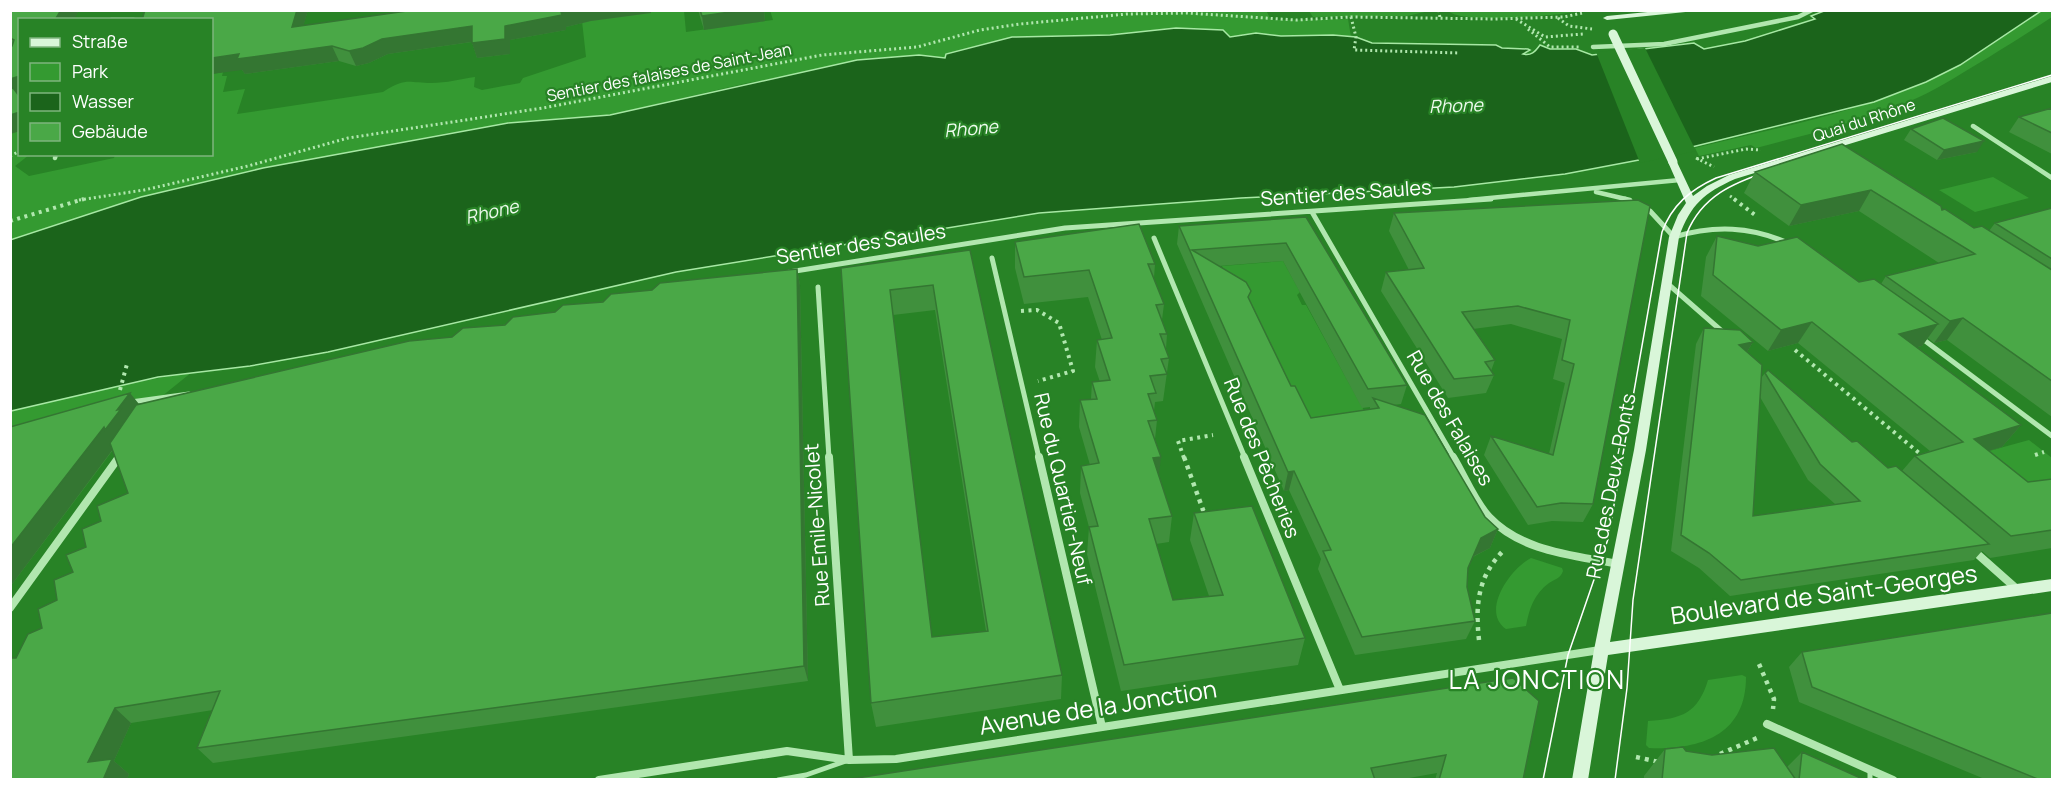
<svg xmlns="http://www.w3.org/2000/svg" width="2063" height="790" font-family="Manrope,sans-serif">
<rect width="100%" height="100%" fill="#288326"/>
<!-- green -->
<path fill="#349a31" d="M770,10H1266L1271,20L1348,19L1351,37L1281,36L1256,33L1230,37L1223,30L1176,28L1110,35L1012,37L945,58L919,55L747,83L610,115L526,121L522,124L448,133L182,186L11,240L10,134L19,131L20,154L29,155L15,166L29,176L114,158L115,155L212,154V74L223,72L222,76H227L223,92L245,89L237,114L383,92C407,77 407,83 432,83C446,83 461,79 475,77L474,87L482,90L520,83L523,78L586,57L581,12L684,11L686,32L773,20Z
M1309,11H1429L1407,16L1313,17Z
M1448,11L1582,10V11C1558,15 1465,25 1448,11Z
M2041,11H2052V17C2017,40 1978,64 1944,84C1894,114 1813,133 1756,148L1751,145L1699,156L1695,148C1772,129 1851,114 1924,83C1967,64 2003,36 2041,11Z
M1993,177L2029,198L1975,212L1939,190Z
M1283,261L1300,292L1297,295L1302,305H1306L1373,427L1399,567L1237,299L1222,266Z
M192,372L161,397L150,413L11,448L10,411L122,385Z
M2029,440L2052,458V485L2015,490L1971,456Z
M1531,558L1562,568L1563,571C1560,579 1555,579 1549,583C1534,594 1529,609 1526,626L1506,629C1480,611 1511,568 1531,558Z
M1742,675L1746,677C1746,736 1699,750 1649,748L1646,745L1648,721C1682,719 1698,713 1708,680Z"/>
<!-- water -->
<path fill="#1b641b" stroke="#a7e8a4" stroke-width="1.5" d="M1824,11H2041L1960,65L1926,82L1874,102L1639,160L1565,174L1454,187L1241,198L1039,213L676,272L328,352L250,366L158,377L11,411L10,240L141,197L263,168L508,123L610,115L857,60L919,55L945,58L946,54L1012,37L1110,35L1176,28L1223,30L1230,37L1256,33L1281,36L1333,35L1356,37L1372,43L1496,45L1502,48L1528,49L1530,50L1523,54C1531,56 1535,52 1540,45L1550,49H1576L1592,55L1694,43L1704,49L1745,41L1815,19L1811,16Z"/>
<!-- pier -->
<path fill="#288326" d="M1645,48L1696,151L1640,163L1596,52Z"/>
<g fill="none" stroke-linecap="round" stroke-linejoin="round">
<!-- path-far2 -->
<path stroke="#b1e7af" stroke-width="3" stroke-dasharray="2 3" stroke-linecap="butt" d="M1439,10L1440,19
M1351,17L1356,37L1354,50L1460,53
M1558,18L1569,26L1592,29
M1516,19L1545,37L1583,34
M1528,29L1550,47H1580
M10,156L20,151
M1696,158L1714,167
M1697,159L1746,149L1761,150
M1730,196L1736,200
M79,200L144,190L248,166L348,138L543,108L822,55L917,47L980,30L1020,24L1127,14L1187,13L1296,20L1351,17L1495,19L1564,17L1582,13"/>
<!-- path-far1 -->
<path stroke="#b1e7af" stroke-width="4" stroke-dasharray="3 4.5" stroke-linecap="butt" d="M1734,199L1755,215
M10,221L84,199
M1021,311L1037,310L1059,323L1073,371L1038,381
M1795,350L1924,457
M120,390L127,364
M2035,455L2044,452
M1184,458L1178,441L1213,435"/>
<!-- path -->
<path stroke="#b1e7af" stroke-width="4.5" stroke-dasharray="4 5" stroke-linecap="butt" d="M1184,457L1203,510L1210,514
M1479,640C1475,604 1478,576 1504,550
M1759,664L1774,699L1773,709
M1720,754L1757,738
M1636,757L1659,762"/>
<!-- lane -->
<path stroke="#b1e7af" stroke-width="5" d="M1870,770V780
M778,780L806,775L846,761"/>
<!-- street-far2 -->
<path stroke="#b1e7af" stroke-width="4.5" d="M111,20H134
M1593,47L1664,44L1798,17L1812,10
M1973,126L2052,178
M55,158L56,154
M1596,192L1630,200
M1469,200L1680,180"/>
<!-- street-far1 -->
<path stroke="#b1e7af" stroke-width="5" d="M1625,199L1650,211L1674,237C1714,225 1751,226 1790,244
M1312,212L1454,458
M1154,238L1245,458
M992,258L1039,458
M789,272L1065,228L1491,199
M1668,284L1724,333
M818,287L829,458
M1920,337L2052,436
M131,402L189,394
M118,458L121,454"/>
<!-- street -->
<path stroke="#b1e7af" stroke-width="8" d="M829,457L849,760
M1039,457L1102,727
M1244,457L1340,690
M1453,457C1464,475 1474,501 1489,517C1522,552 1574,555 1618,564
M1974,551L2018,590
M10,608L119,457
M1767,724L1893,780
M599,780L787,751L849,760L896,759L1600,650"/>
<!-- secondary -->
<path fill="#d9f6d9" fill-rule="evenodd" d="M1668,10H1705L1607,20L1603,18L1607,16Z
M2052,76V82L1735,179C1704,193 1691,204 1679,237L1646,450L1610,642L2052,579V591L1608,655L1588,780H1572L1594,650L1634,450L1669,237L1678,215L1686,203L1668,162L1670,160H1676L1693,196L1707,186L1729,175Z"/>
<!-- tram -->
<path stroke="#fff" stroke-width="1.5" d="M1543,780L1568,655L1608,539L1662,232C1672,205 1690,190 1716,178L2052,75
M1615,780L1627,688L1633,600L1687,233C1702,196 1733,183 1769,171"/>
<!-- secondary-bridge -->
<path stroke="#d9f6d9" stroke-width="9" d="M1613,34L1673,162"/>
</g>
<!-- wall -->
<path fill="#40903d" fill-rule="evenodd" d="M10,10H98L97,12H78L19,96L20,131L10,134Z
M145,10H308L303,26L414,10H651V13L591,21L566,27V30L510,40V54L477,58L472,42L388,54L369,63L356,66L339,61L245,74L242,70Z
M698,10H764L765,21L704,30Z
M2052,108V154L2009,132L2019,117Z
M1911,129L1977,152L1937,160L1904,140Z
M1842,144L1942,210L1974,228L1989,231L1995,223L2052,208V417L1947,340L1934,343L1928,338L1922,346L1917,347L2021,425L2002,447L1989,451L2028,482L2052,479V548L1990,558L1982,551L1974,560L1730,596L1699,568L1671,551L1696,344L1704,328L1753,342L1747,352L1761,378L1765,373L1852,442L1888,468L1902,471L1915,456L1930,451L1798,343L1768,351L1701,296L1706,257L1717,236L1859,282L1881,284L1886,276L1939,263L1859,211L1789,226L1744,193L1755,172ZM1760,397L1808,480L1835,504L1753,516Z
M1638,200L1593,504L1583,522L1552,521L1528,525L1484,455L1491,436L1549,454L1565,383L1553,379L1562,339L1511,324L1473,329L1495,360L1491,371L1494,375L1486,393L1448,398L1381,291L1386,272L1409,270L1389,231L1394,213Z
M1306,217L1407,385L1401,404L1393,405L1485,517L1498,529L1490,548L1473,557L1468,568L1467,587L1475,621L1466,639L1355,655L1318,569L1321,559L1289,490L1284,491L1177,244L1179,226ZM1283,261L1362,408L1370,407V409L1311,418L1291,386L1249,299L1219,266Z
M1015,242L1155,264L1154,278L1164,304L1162,320L1167,334L1166,349L1169,358L1163,401L1155,402L1154,411L1157,420L1155,439L1159,476L1172,516L1169,542L1156,544L1173,600L1209,596L1190,540L1194,513L1305,638L1298,665L1121,691L1087,554L1089,527L1080,493L1081,466L1090,465L1079,427L1080,400L1091,399L1092,382H1100L1095,367L1097,340H1102L1088,297L1024,304L1015,268Z
M970,250L1062,675L1061,699L876,727L871,703L841,268ZM935,310L986,631L932,637L893,315Z
M797,269L800,285L808,681L213,763L197,748L213,710L131,723L114,761L129,774L127,780H10L16,658L42,628L86,547L101,521L128,493L113,450L10,587V427L130,393L139,405L452,337L652,290Z
M1802,652L2052,780H1987L1799,702L1789,667Z
M1513,678L1523,780H1435L1437,773L1398,780H844Z
M1665,749L1686,751L1787,767L1802,752L1865,780H1644V776Z"/>
<!-- shaded-wall -->
<path fill="#347632" d="M61,10H77L78,12L74,20H55Z
M297,10H308L299,42L292,27Z
M568,10H651V13L591,21L566,27V30L510,40V54L477,58L472,43L505,26Z
M744,10H764L765,21L704,30L702,16Z
M472,26L478,41L388,54L369,63L356,66L349,51L382,39Z
M332,46L339,61L245,74L242,70L212,74V58L239,54Z
M20,76V95L10,101V79Z
M20,112V131L10,134V115Z
M1984,141L1977,152L1937,160L1944,150Z
M1871,190L1859,211L1789,226L1801,205Z
M797,269L800,285L808,681L804,666Z
M1963,318L1947,340L1934,343L1950,321Z
M1812,322L1798,343L1768,351L1781,330Z
M1938,324L1922,346L1884,355L1899,334Z
M1753,342L1744,357L1739,345Z
M130,393L143,409L10,587V548Z
M2021,425L2002,447L1955,461L1974,439Z
M1161,457L1158,484L1153,458Z
M1294,471L1289,490L1284,491L1288,472Z
M1498,529L1490,548L1472,557L1481,538Z
M115,708L131,723L114,761L129,774L127,780H103L88,762Z"/>
<!-- building -->
<path fill="#4aa847" stroke="#347632" stroke-width="1.5" fill-rule="evenodd" d="M12,10H61L55,20H20V76L10,79V46H12L14,40L10,38V12Z
M145,10H297L292,27L414,10H568L561,12L562,15L505,26V39L472,43V26L382,39L363,48L349,51L332,46L237,59L239,54L212,58V20H142Z
M700,10H744L702,16Z
M13,88L20,97V112L10,115V89Z
M2052,108V133L2019,117Z
M1943,118L1984,141L1944,150L1911,129Z
M1842,144L1941,206L1942,210L1945,209L1974,228L1982,226L2052,270V381L1963,318L1950,321L1886,276L1975,254L1871,190L1801,205L1755,172Z
M1638,200L1650,206L1593,504L1561,503L1537,507L1491,436L1553,455L1574,364L1562,360L1570,320L1518,306L1462,312L1495,360L1485,362L1494,375L1454,379L1386,272L1424,268L1394,213Z
M2052,208V259L1995,223Z
M1306,217L1407,385L1368,389L1286,243L1192,250L1246,282L1251,291L1248,297L1291,386H1295L1311,418L1379,408L1373,398L1425,415L1485,517L1498,529L1481,538L1468,568L1467,587L1475,621L1362,637L1323,551L1331,550L1294,471L1288,472L1179,226Z
M1139,224L1155,264H1148L1164,304L1156,305L1167,334H1160L1169,358L1161,359L1167,374L1150,376L1156,393L1148,394L1157,420L1148,421L1161,457L1153,458L1172,516L1149,519L1173,600L1223,595L1194,513L1252,506L1305,638L1124,665L1089,527L1098,526L1081,466L1099,463L1080,400L1097,399L1092,382L1110,380L1097,340L1112,338L1089,270L1024,277L1015,242Z
M1717,236L1758,246L1797,237L1859,282L1874,279L1938,324L1899,334L2021,425L1974,439L2028,482L2052,479V530L2011,536L1915,456L1963,442L1812,322L1781,330L1713,275Z
M970,250L1062,675L871,703L841,268ZM933,285L988,631L932,637L890,290Z
M797,269L804,666L197,748L220,691L115,708L88,762L112,759L103,780H10V658H16L28,634L42,628L38,609L57,600L54,580L73,572L66,555L86,547L82,529L101,521L97,506L128,493L110,443L136,405L409,341L452,337L463,328L505,325L513,317L555,312L563,305L603,302L611,294L652,290L660,283Z
M1704,328L1740,330L1753,342L1739,345L1762,365L1753,516L1860,501L1820,464L1765,373L1768,370L1852,442L1857,441L1888,468L1896,466L1989,544L1741,580L1709,553L1681,535Z
M130,393L117,410L121,409L105,430L104,427L10,548V427Z
M2052,613V780H2040L1812,687L1802,652Z
M1513,678L1539,701L1523,780H1439L1446,755L1371,768L1375,780H844Z
M1683,747L1686,751L1712,755L1774,748L1796,780H1662L1665,749Z
M1802,752L1865,780H1799Z"/>
<g text-anchor="middle" stroke-width="4.5" stroke-linejoin="round" paint-order="stroke">
<!-- far-street labels -->
<g font-size="16" fill="#fff" stroke="#288326">
<text transform="translate(669 72) rotate(-11)" y="6">Sentier des falaises de Saint-Jean</text>
<text transform="translate(1864 120) rotate(-18)" y="6">Quai du Rhône</text>
</g>
<!-- far-water labels -->
<g font-size="18" font-style="italic" fill="#eefbee" stroke="#288326">
<text transform="translate(1456 106) rotate(-2)" y="6">Rhone</text>
<text transform="translate(971 129) rotate(-5)" y="6">Rhone</text>
<text transform="translate(492 212) rotate(-13)" y="6">Rhone</text>
</g>
<!-- street labels -->
<g font-size="20" fill="#fff" stroke="#288326">
<text transform="translate(1346 193) rotate(-4)" y="7">Sentier des Saules</text>
<text transform="translate(861 244) rotate(-9)" y="7">Sentier des Saules</text>
<text transform="translate(1450 418) rotate(60)" y="7">Rue des Falaises</text>
<text transform="translate(1262 458) rotate(68)" y="7">Rue des Pêcheries</text>
<text transform="translate(1611 486) rotate(-79)" y="7">Rue des Deux-Ponts</text>
<text transform="translate(1063 489) rotate(77)" y="7">Rue du Quartier-Neuf</text>
<text transform="translate(817 525) rotate(-94)" y="7">Rue Emile-Nicolet</text>
</g>
<!-- near-street labels -->
<g font-size="24" fill="#fff" stroke="#288326">
<text transform="translate(1824 595) rotate(-8)" y="8">Boulevard de Saint-Georges</text>
<text transform="translate(1098 708) rotate(-9)" y="8">Avenue de la Jonction</text>
</g>
<!-- near-neighbourhood labels -->
<g font-size="26" letter-spacing="1.5" fill="#fff" stroke="#288326">
<text x="1537" y="689">LA JONCTION</text>
</g>
</g>
<!-- border -->
<rect width="2063" height="790" fill="none" stroke="#ffffff" stroke-width="24"/>
<!-- legend -->
<rect x="18" y="18" width="195" height="138" fill="#288326" stroke="#7eb57d" stroke-width="1.5"/>
<rect x="30" y="38" width="30" height="9" fill="#d9f6d9" stroke="#7eb57d" stroke-width="1.5"/>
<text x="72" y="48" font-size="18" fill="#ffffff">Straße</text>
<rect x="30" y="63" width="30" height="18" fill="#349a31" stroke="#7eb57d" stroke-width="1.5"/>
<text x="72" y="78" font-size="18" fill="#ffffff">Park</text>
<rect x="30" y="93" width="30" height="18" fill="#1b641b" stroke="#7eb57d" stroke-width="1.5"/>
<text x="72" y="108" font-size="18" fill="#ffffff">Wasser</text>
<rect x="30" y="123" width="30" height="18" fill="#4aa847" stroke="#7eb57d" stroke-width="1.5"/>
<text x="72" y="138" font-size="18" fill="#ffffff">Gebäude</text>
</svg>
